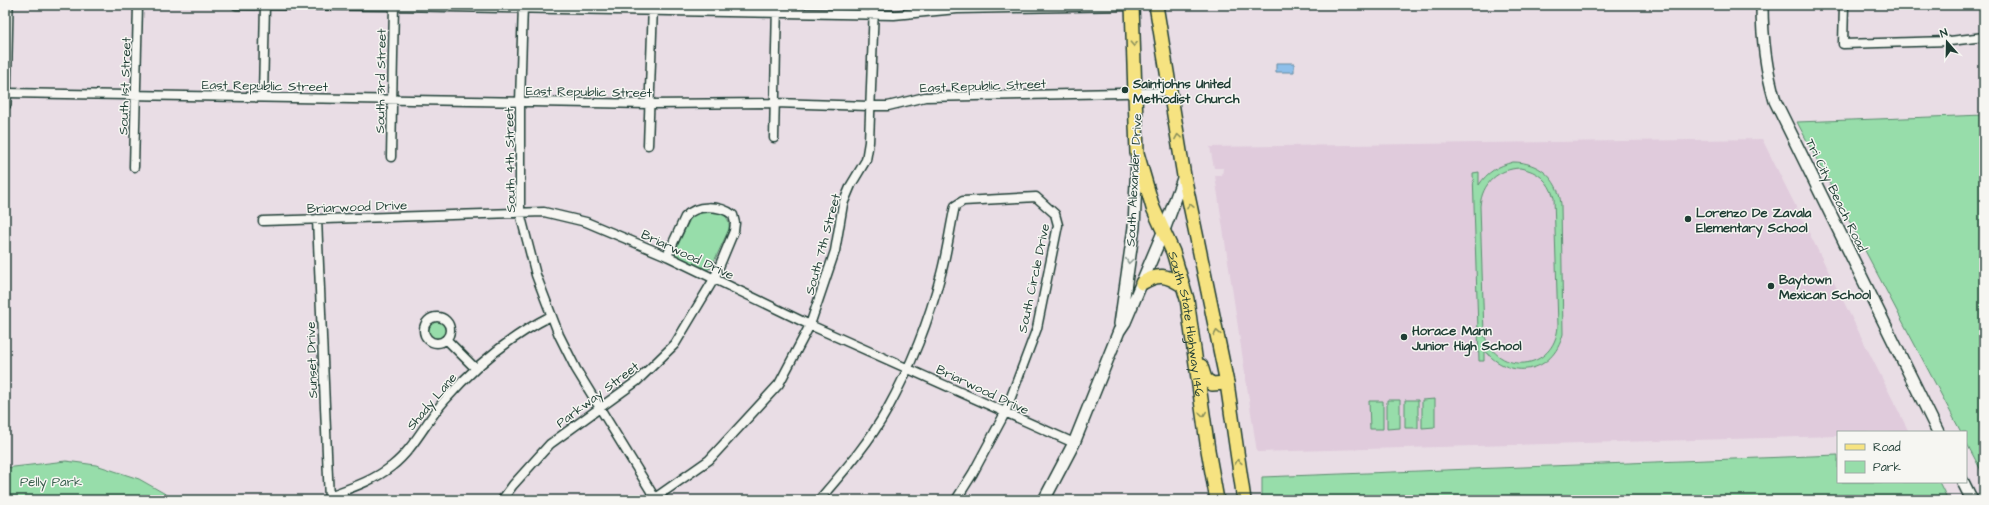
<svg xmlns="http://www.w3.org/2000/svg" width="1989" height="505" font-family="'Architects Daughter',sans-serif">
<rect width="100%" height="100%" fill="#e9dde5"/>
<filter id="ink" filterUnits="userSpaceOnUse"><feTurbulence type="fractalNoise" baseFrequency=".025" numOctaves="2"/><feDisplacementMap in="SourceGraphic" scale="8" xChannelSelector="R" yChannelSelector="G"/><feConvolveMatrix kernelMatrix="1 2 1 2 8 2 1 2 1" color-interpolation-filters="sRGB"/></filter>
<g filter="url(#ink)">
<!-- built -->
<path fill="#e0cbdc" d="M1762,139L1909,432H1838V436L1257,452L1215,176H1222L1223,168H1214L1210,147Z"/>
<!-- green -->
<path fill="#97ddaa" stroke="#5b8d6f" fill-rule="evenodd" d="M1984,115V476L1966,442V432H1961L1797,122Z
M1513,162C1539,162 1558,178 1561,204L1563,334C1553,374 1510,381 1484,350V361H1479L1473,173L1479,172V185C1487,172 1498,166 1513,162ZM1520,168C1538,171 1549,181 1554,198L1558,326C1555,371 1497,377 1484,334L1480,206C1482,183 1498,169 1520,168Z
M721,212C727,217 730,221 729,229L711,268L706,270L676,256L675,251L691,217L697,213Z
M428 329a9 9 0 1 1 18 0a9 9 0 1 1-18 0Z
M1435,399V427L1422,428V400Z
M1387,400H1400V428L1387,429Z
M1405,400H1418V428H1405Z
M1369,401H1383V429H1370Z
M1838,455V482H1939L1948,500H1262V477Z
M66,461L96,465L139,479L176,500H5V468Z"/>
<!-- water -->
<path fill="#8ebfea" stroke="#628ba1" d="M1276,63H1294V72H1276Z"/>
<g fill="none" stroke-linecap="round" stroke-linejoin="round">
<!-- street casing -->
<g stroke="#1f3d34" stroke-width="11">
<path id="street" d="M236,5L394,6L894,15L957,9L1132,6
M523,5L520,102V213L536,275L559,335L576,369L655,498
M1844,5L1843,44L1950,41L1984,37
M6,93L650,104L775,103L869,106H888L925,97L1171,92
M263,96L265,5
M774,138L777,5
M648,145L653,5
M391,157L394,5
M134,167L138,5
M317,219L329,500
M263,221L544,212L586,222L667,256L810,325L1074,443
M424 330a13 13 0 1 1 26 0a13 13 0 1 1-26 0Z
M446,339L475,368
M329,496C351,488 373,481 392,466C414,449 426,421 445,400C475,366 511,336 551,316
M502,500L513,485L550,444L637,381L675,344L714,279L734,231L735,223L733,215C720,205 696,204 685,217L667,256
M652,500L709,460L779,384L810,325L835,251L843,204L851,185L866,160L869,142L874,5
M819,500C843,472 869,443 887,410C910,368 929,321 941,274C947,252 950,228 955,206L963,201L1036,197L1055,214L1058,225L1037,328L1005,413L973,473L956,500"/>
</g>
<!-- secondary casing -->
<g stroke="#1f3d34" stroke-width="14">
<path id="secondary" d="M1762,5C1762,38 1766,70 1775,101L1938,432
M5,104L7,5
M1120,324L1134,227L1137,159
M1963,482L1972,500
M1044,500L1074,443L1119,331L1125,322L1164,230L1184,176"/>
</g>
<!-- primary casing -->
<g stroke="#1f3d34" stroke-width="16">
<g id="primary">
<path id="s1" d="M1132,5L1137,153L1153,208L1173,252L1187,299L1208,450L1217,500"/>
<path d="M1156,5L1184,176L1227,383L1244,500"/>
<path d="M1142,283C1159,273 1166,275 1182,285"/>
<path d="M1201,366L1205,379L1212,384L1227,383"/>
</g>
</g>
<!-- street -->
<use href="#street" stroke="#f6f6f2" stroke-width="8"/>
<!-- secondary -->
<use href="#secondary" stroke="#f6f6f2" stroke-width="11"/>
<!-- primary -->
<use href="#primary" stroke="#f6e381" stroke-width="13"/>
</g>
<!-- one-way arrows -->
<defs><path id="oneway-chevron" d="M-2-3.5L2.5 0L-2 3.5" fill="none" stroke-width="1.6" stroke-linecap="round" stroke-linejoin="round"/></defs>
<g stroke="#8a905a">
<use href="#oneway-chevron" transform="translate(1134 44) rotate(87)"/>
<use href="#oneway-chevron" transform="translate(1178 137) rotate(-99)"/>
<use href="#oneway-chevron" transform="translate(1190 206) rotate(-102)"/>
<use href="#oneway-chevron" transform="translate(1217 333) rotate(-101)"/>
<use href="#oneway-chevron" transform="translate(1203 414) rotate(82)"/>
<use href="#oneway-chevron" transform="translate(1238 462) rotate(-99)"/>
</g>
<use stroke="#8a9a93" href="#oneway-chevron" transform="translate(1129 261) rotate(98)"/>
</g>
<!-- markers -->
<g fill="#1f3d34" stroke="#f6f6f2" stroke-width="1.5">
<circle cx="1125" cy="90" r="4"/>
<circle cx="1688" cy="219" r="4"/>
<circle cx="1771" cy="286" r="4"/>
<circle cx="1404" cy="337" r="4"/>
</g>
<g text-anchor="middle" stroke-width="3" stroke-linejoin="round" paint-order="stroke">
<!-- street labels -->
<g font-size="13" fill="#1f3d34" stroke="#f6f6f2">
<text transform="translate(380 81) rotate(-89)" y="5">South 3rd Street</text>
<text transform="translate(265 85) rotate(1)" y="5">East Republic Street</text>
<text transform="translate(983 85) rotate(-2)" y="5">East Republic Street</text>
<text transform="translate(124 86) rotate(-88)" y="5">South 1st Street</text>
<text transform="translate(589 91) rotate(1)" y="5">East Republic Street</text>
<text transform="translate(509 160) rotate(-91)" y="5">South 4th Street</text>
<text transform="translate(1133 180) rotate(-87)" y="5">South Alexander Drive</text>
<text transform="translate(1837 195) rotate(64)" y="5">Tri City Beach Road</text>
<text transform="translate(357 206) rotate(-2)" y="5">Briarwood Drive</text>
<text transform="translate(822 244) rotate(-75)" y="5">South 7th Street</text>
<text transform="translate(688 254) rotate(25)" y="5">Briarwood Drive</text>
<text transform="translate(1033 278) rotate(-78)" y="5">South Circle Drive</text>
<text dy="5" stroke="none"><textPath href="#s1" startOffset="327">South State Highway 146</textPath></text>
<text transform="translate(311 360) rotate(-92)" y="5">Sunset Drive</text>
<text transform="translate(983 389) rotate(25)" y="5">Briarwood Drive</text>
<text transform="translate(597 394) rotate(-37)" y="5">Parkway Street</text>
<text transform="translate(431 401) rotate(-50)" y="5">Shady Lane</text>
</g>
<!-- poi labels -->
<g font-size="13" font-weight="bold" fill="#1f3d34" stroke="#f6f6f2" text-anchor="start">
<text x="1133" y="88">Saintjohns United<tspan x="1133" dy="15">Methodist Church</tspan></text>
<text x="1696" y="217">Lorenzo De Zavala<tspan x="1696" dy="15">Elementary School</tspan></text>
<text x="1779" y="284">Baytown<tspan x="1779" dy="15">Mexican School</tspan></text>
<text x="1412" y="335">Horace Mann<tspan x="1412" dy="15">Junior High School</tspan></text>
</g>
<!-- park labels -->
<g font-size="13" fill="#375d4c" stroke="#f6f6f2">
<text x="51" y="486">Pelly Park</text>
</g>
</g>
<!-- margin -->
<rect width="1989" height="505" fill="none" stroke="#f6f6f2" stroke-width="20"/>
<rect x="10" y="10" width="1969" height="485" fill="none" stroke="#1f3d34" stroke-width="1.5" filter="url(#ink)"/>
<!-- legend -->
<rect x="1837" y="431" width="130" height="52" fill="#f6f6f2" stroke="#a0aca6"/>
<rect x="1845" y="444" width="20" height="6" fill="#f6e381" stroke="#a0aca6"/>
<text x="1873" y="451" font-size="12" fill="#1f3d34">Road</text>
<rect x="1845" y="461" width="20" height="12" fill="#97ddaa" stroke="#a0aca6"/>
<text x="1873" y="471" font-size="12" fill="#1f3d34">Park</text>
<!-- north arrow -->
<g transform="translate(1947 42) rotate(340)" stroke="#f6f6f2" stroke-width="3" paint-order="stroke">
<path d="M0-3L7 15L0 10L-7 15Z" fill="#1f3d34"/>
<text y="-6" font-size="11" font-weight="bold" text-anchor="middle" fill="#1f3d34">N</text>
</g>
</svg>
